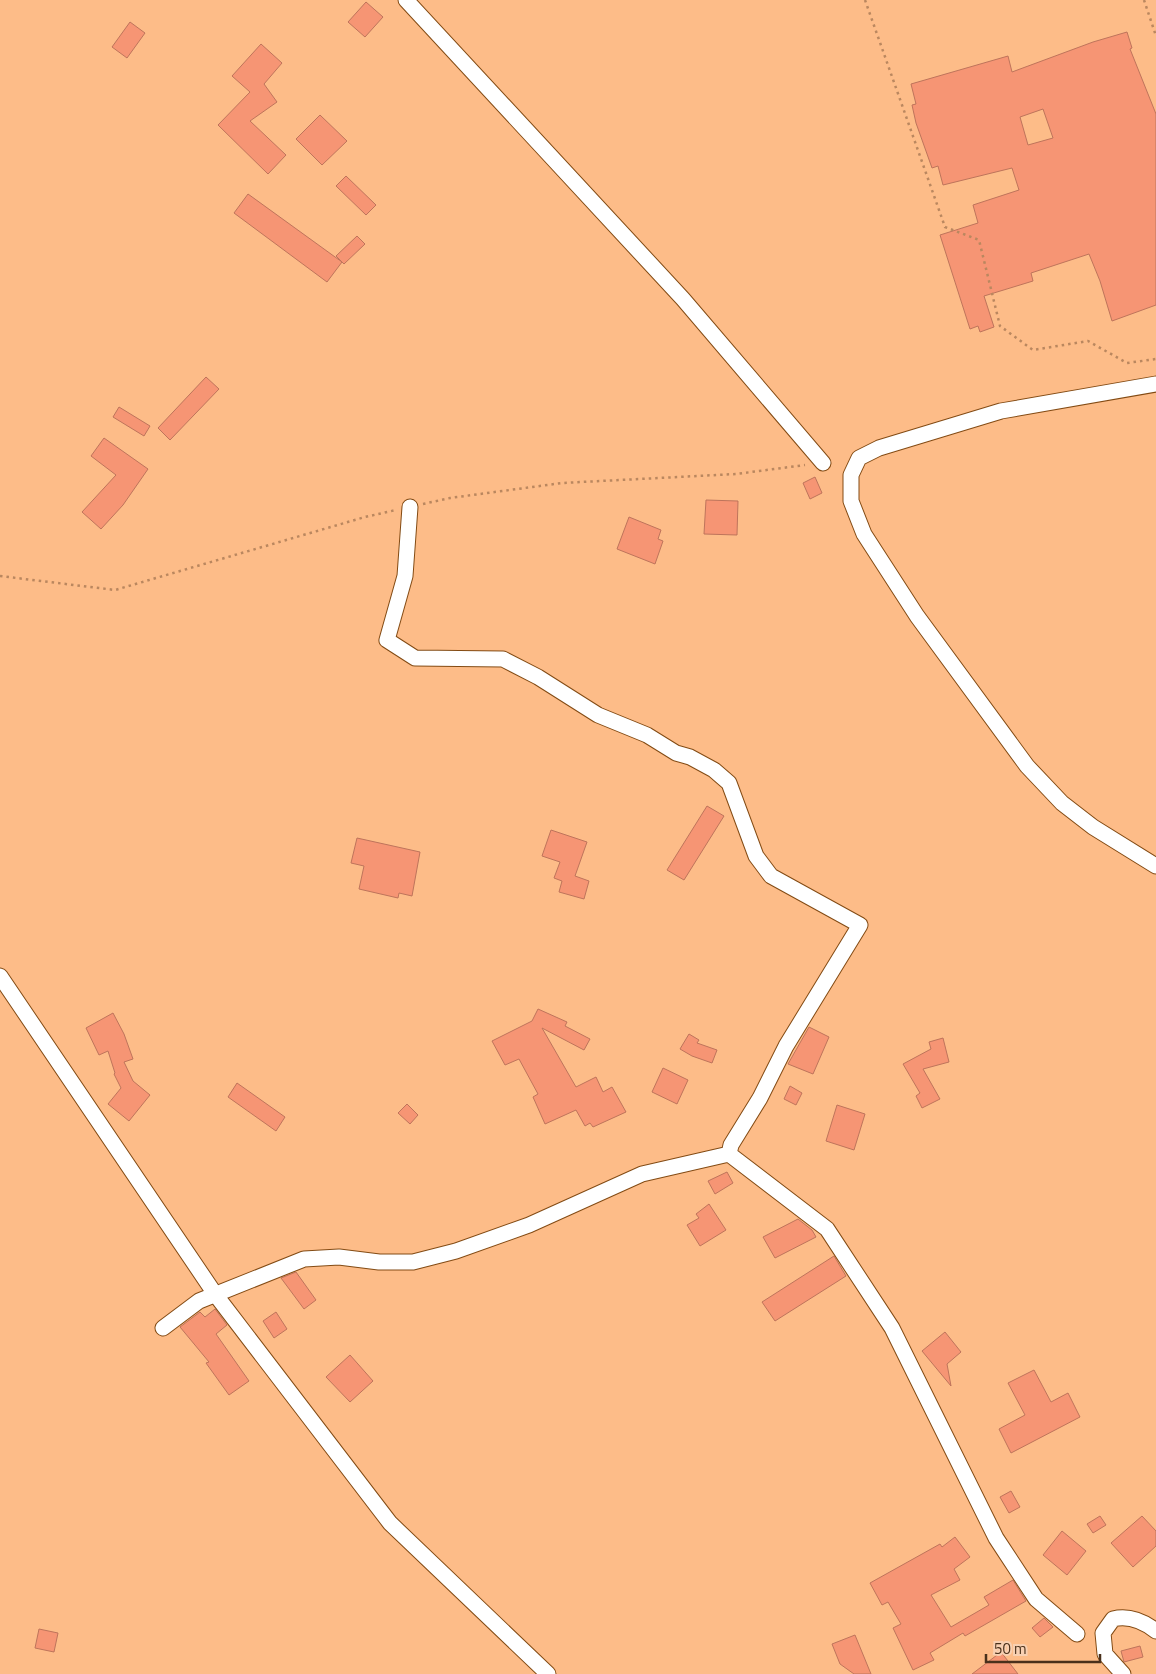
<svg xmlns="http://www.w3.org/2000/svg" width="1156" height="1674" font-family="'Titillium Web',sans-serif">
<rect width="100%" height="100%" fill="#fdbc88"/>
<!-- building -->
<path fill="#f69574" stroke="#be745b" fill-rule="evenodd" d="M366,2L383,17L365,37L348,22Z
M130,22L145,33L127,58L112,47Z
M1127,32L1132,48L1130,49L1156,114V305L1112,321L1100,281L1089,254L1031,273L1033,281L984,296L994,327L980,332L978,326L970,329L940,235L978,223L973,205L1019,190L1012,168L943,185L938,166L932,168L916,123L912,105L916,104L911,84L1008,56L1012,72L1093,42ZM1043,109L1053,138L1028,145L1020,117Z
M261,44L282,63L264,84L277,102L250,121L286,155L268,174L218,125L250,92L232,76Z
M320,115L347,141L322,165L296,139Z
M346,176L376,205L366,215L336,186Z
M248,194L342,262L327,282L234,213Z
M357,236L365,244L344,264L336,256Z
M206,377L219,389L170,440L158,428Z
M119,407L150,426L144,436L113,417Z
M104,438L148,469L123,505L101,529L82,512L116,475L91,456Z
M815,477L822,493L810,499L803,483Z
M706,500L738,501L737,535L704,534Z
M629,517L661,530L658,539L663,541L655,564L617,549Z
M707,806L724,816L684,880L667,870Z
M551,830L587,842L575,876L589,881L584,899L559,892L562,881L554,878L560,862L542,856Z
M357,838L420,852L412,896L399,893L398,898L359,889L364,866L351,863Z
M538,1009L567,1022L565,1026L590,1039L584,1050L542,1028L576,1087L596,1077L603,1092L612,1087L626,1112L593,1127L590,1123L585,1126L576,1110L545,1124L533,1097L538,1094L519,1059L505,1065L492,1041L532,1021Z
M113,1013L124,1034L133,1059L124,1062L133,1081L150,1095L129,1121L108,1104L121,1088L114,1074L115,1073L108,1051L99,1055L86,1028Z
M809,1027L829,1037L813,1074L788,1064Z
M689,1034L699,1040L697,1043L717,1050L712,1063L692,1056L680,1049Z
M943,1038L949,1062L923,1069L940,1099L922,1108L916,1096L920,1093L903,1064L931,1049L929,1042Z
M663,1068L688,1080L677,1104L652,1092Z
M237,1083L285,1117L276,1131L228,1097Z
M790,1086L802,1093L796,1105L784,1099Z
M407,1104L418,1115L410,1124L398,1113Z
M837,1105L865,1114L854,1150L826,1141Z
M727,1172L733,1183L715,1194L708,1181Z
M709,1204L726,1230L700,1246L687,1225L699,1218L696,1214Z
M798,1219L812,1230L816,1237L775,1258L763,1237Z
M834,1256L846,1276L775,1321L762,1302Z
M296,1272L316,1300L304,1309L281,1278Z
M215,1309L227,1325L216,1334L249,1381L229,1395L206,1363L209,1362L180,1327L200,1312L205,1317Z
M276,1312L287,1329L274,1338L263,1321Z
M945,1332L961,1352L947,1364L951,1386L922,1351Z
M350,1355L373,1381L350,1402L326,1377Z
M1034,1370L1051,1402L1068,1393L1080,1417L1011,1453L999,1429L1025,1415L1008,1383Z
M1011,1491L1020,1507L1009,1513L1000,1497Z
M1100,1516L1106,1525L1093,1533L1087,1524Z
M1142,1516L1156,1531V1546L1133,1567L1111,1543Z
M1062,1531L1086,1551L1067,1575L1043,1555Z
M955,1537L970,1557L954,1569L960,1580L931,1595L951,1627L989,1605L984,1597L1013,1580L1026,1601L965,1636L963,1633L930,1653L934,1660L913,1670L893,1628L901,1624L888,1602L882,1605L870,1583L940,1544L942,1547Z
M1044,1618L1053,1627L1040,1637L1032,1628Z
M39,1629L58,1633L54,1652L35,1648Z
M855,1635L871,1674H854L840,1664L832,1644Z
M1140,1646L1143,1657L1124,1662L1121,1651Z
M1001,1652L1018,1674H972Z"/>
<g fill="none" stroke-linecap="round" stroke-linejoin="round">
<!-- minor casing -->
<g stroke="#834b14" stroke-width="17">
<path id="minor" d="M406,0L683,299L823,463
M1156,384L1001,411L879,448L859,458L851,475V501L864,534L917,616L1027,766L1062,803L1093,827L1156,866
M410,507L405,576L387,640L415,658L503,659L538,677L598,715L647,735L676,753L690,757L714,770L729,783L756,856L771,876L860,925L786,1046L760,1098L731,1145L729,1154
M0,976L215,1294L390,1523L548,1674
M729,1154L827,1229L892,1328L996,1538L1036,1599L1077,1634
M163,1328L199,1301L304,1259L339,1257L379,1262H413L456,1251L529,1225L642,1174L729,1154
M1123,1674L1105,1654L1103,1633L1113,1619C1129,1615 1143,1621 1156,1631"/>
</g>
<!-- path -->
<path stroke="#ba875f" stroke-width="2.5" stroke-dasharray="2.5 4" stroke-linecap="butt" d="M865,0L945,227L979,240L1000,326L1033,350L1088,341L1127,363L1156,359
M1144,0L1156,36
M423,504L450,498L562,483L736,474L805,465
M0,576L115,590L365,517L396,510"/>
<!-- minor -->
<use href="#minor" stroke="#fff" stroke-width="15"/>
</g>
<!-- scale -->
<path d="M986 1654v8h114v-8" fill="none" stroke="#4a301b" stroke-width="2.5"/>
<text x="994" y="1654" font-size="15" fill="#4a301b" stroke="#f8d0b2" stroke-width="4" paint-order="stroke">50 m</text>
</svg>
